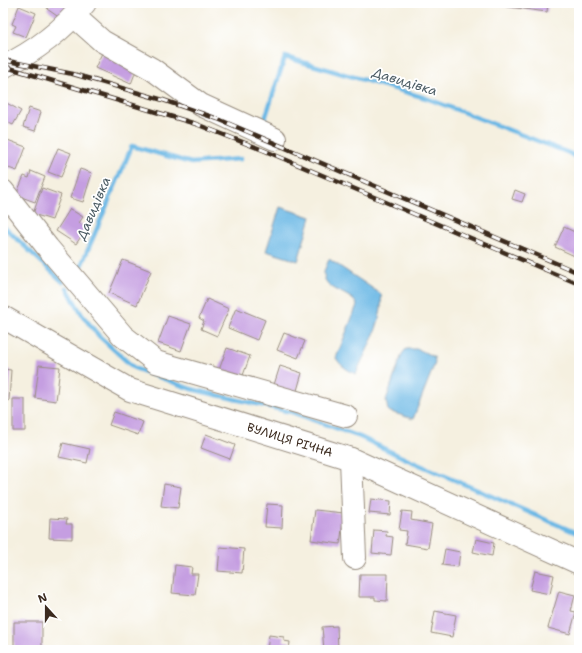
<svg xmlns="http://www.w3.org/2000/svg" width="582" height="653" font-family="'Shantell Sans',sans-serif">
<rect width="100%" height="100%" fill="#fff"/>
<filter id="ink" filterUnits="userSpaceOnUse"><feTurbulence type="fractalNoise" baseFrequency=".025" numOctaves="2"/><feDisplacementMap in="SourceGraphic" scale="8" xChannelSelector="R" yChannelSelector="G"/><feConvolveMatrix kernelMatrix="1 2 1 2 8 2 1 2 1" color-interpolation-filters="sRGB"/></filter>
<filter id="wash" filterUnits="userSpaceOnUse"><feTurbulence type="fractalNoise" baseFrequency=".012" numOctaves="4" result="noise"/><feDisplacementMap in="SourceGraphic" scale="16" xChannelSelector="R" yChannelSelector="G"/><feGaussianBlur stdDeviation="0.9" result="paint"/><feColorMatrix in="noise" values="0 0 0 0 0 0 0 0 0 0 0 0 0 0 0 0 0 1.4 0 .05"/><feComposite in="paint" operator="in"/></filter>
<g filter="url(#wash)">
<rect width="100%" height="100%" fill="#f5f0e0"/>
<!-- water -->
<path fill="#6bb8e5" stroke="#537182" d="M280,207L311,217L298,261L266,251Z
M329,259L381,294C384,322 367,348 356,374C347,370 341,366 336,358L357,305C352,292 323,291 324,273C324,269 328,263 329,259Z
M406,349H418L434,357L435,363L413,419L388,411L386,400L402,354Z"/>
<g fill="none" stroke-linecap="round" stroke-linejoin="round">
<!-- stream -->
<path stroke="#6bb8e5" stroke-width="4.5" d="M264,122L285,57L426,98L569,153L579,159
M3,226L63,282
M78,273L132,146L191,163L241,159
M67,288L82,315L99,336L134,368L191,389L291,412L360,437L406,459L579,534"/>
</g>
<g id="blocks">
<!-- building -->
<path fill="#c59ee1" d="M51,3H69L60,18L47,9Z
M478,3H548L547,12Z
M19,6L36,13L26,37L13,32L16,26L12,24Z
M102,53L137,68L131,84L95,68Z
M3,101L21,111L13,125L3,120Z
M29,108L41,112L35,131L23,127Z
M5,139L26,147L17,171L3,166V145Z
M58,148L71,153L61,177L48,172Z
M80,169L92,173L83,202L70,198Z
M31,171L45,177L35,202L16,195L24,176L29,178Z
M42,188L61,195L52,220L33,214Z
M515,190L525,194L522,202L512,199Z
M70,209L83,217L79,223L87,228L76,244L56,231Z
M564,227L579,234V258L555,247Z
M123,260L151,271L137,305L109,293Z
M207,299L229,309L217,336L201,329L204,321L199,318Z
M236,308L265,320L257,340L228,328Z
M168,316L191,324L181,351L158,343Z
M284,333L305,341L298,358L277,350Z
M227,348L250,356L242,378L219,370Z
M39,365L60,367L56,401L35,398Z
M280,366L302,373L296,394L273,388Z
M3,369L11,370L9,401L3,400Z
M13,399H25V431H13Z
M114,412L143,422L138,435L109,425Z
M206,434L235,445L230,459L201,448Z
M63,443L90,449L87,463L59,457Z
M164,484L181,487L178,508L161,506Z
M371,499L391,501L390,515L369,513Z
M267,504L283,505L282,528L265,527Z
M315,510L344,513L340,544L311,540Z
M402,511L412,512L411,520L432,524L428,548L405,544L407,531L399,530Z
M50,518L67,519L66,524H72V539L49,538Z
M374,530L387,531L386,536L393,537L391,555L372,553Z
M476,539L494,543L492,556L473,552Z
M220,547L244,549L242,573L218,571Z
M445,549L460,552L458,567L442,565Z
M175,565L192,567L191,574H198L195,595L172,593Z
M535,571L554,575L550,594L530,590Z
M360,574H388L387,601L375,600V597H359Z
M559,591L575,595L571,611L576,612L570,634L548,628Z
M435,611L456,615L452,637L431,633Z
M14,622H42V650H14Z
M337,626L338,650H324L322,627Z
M269,635L284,637V641L290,642L289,650H267Z"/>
</g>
</g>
<g filter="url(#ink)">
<use href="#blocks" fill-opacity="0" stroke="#988d7f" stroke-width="1"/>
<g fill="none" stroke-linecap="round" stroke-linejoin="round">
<!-- minor casing -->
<g stroke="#988d7f" stroke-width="24">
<g id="minor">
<path d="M74,16L102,41L152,69L201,105L275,139"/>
<path d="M3,67C34,52 63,30 85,3"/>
<path d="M3,191L48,248L123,336L156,362L346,416"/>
<path id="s1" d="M3,317L130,390L351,459L579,563"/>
<path d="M351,459L355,558"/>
</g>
</g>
<!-- minor -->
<use href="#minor" stroke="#fff" stroke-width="22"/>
<!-- rail casing -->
<g stroke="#3b2a1e" stroke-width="4.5">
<path id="rail" d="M3,60L73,74L163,100L218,119L579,273
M3,66L196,124L263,150L579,284"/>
</g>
<!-- rail -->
<use href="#rail" stroke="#fff" stroke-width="3" stroke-dasharray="9" stroke-linecap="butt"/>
</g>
</g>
<g text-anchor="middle" stroke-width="3.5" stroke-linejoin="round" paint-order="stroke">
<!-- street labels -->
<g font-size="12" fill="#3b2a1e" stroke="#fff">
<text dy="4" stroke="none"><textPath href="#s1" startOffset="314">ВУЛИЦЯ РІЧНА</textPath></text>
</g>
<!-- water labels -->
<g font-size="13" font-style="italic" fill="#4c5c64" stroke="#fff">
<text transform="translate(405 81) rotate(17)" y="5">Давидівка</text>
<text transform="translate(93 208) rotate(-67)" y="5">Давидівка</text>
</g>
</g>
<!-- margin -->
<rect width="582" height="653" fill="none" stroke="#fff" stroke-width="16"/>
<!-- north arrow -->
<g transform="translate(46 607) rotate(339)" stroke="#ffffff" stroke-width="3" paint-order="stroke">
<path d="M0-3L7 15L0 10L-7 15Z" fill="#3b2a1e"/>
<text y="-6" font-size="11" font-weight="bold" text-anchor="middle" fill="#3b2a1e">N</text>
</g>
</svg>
